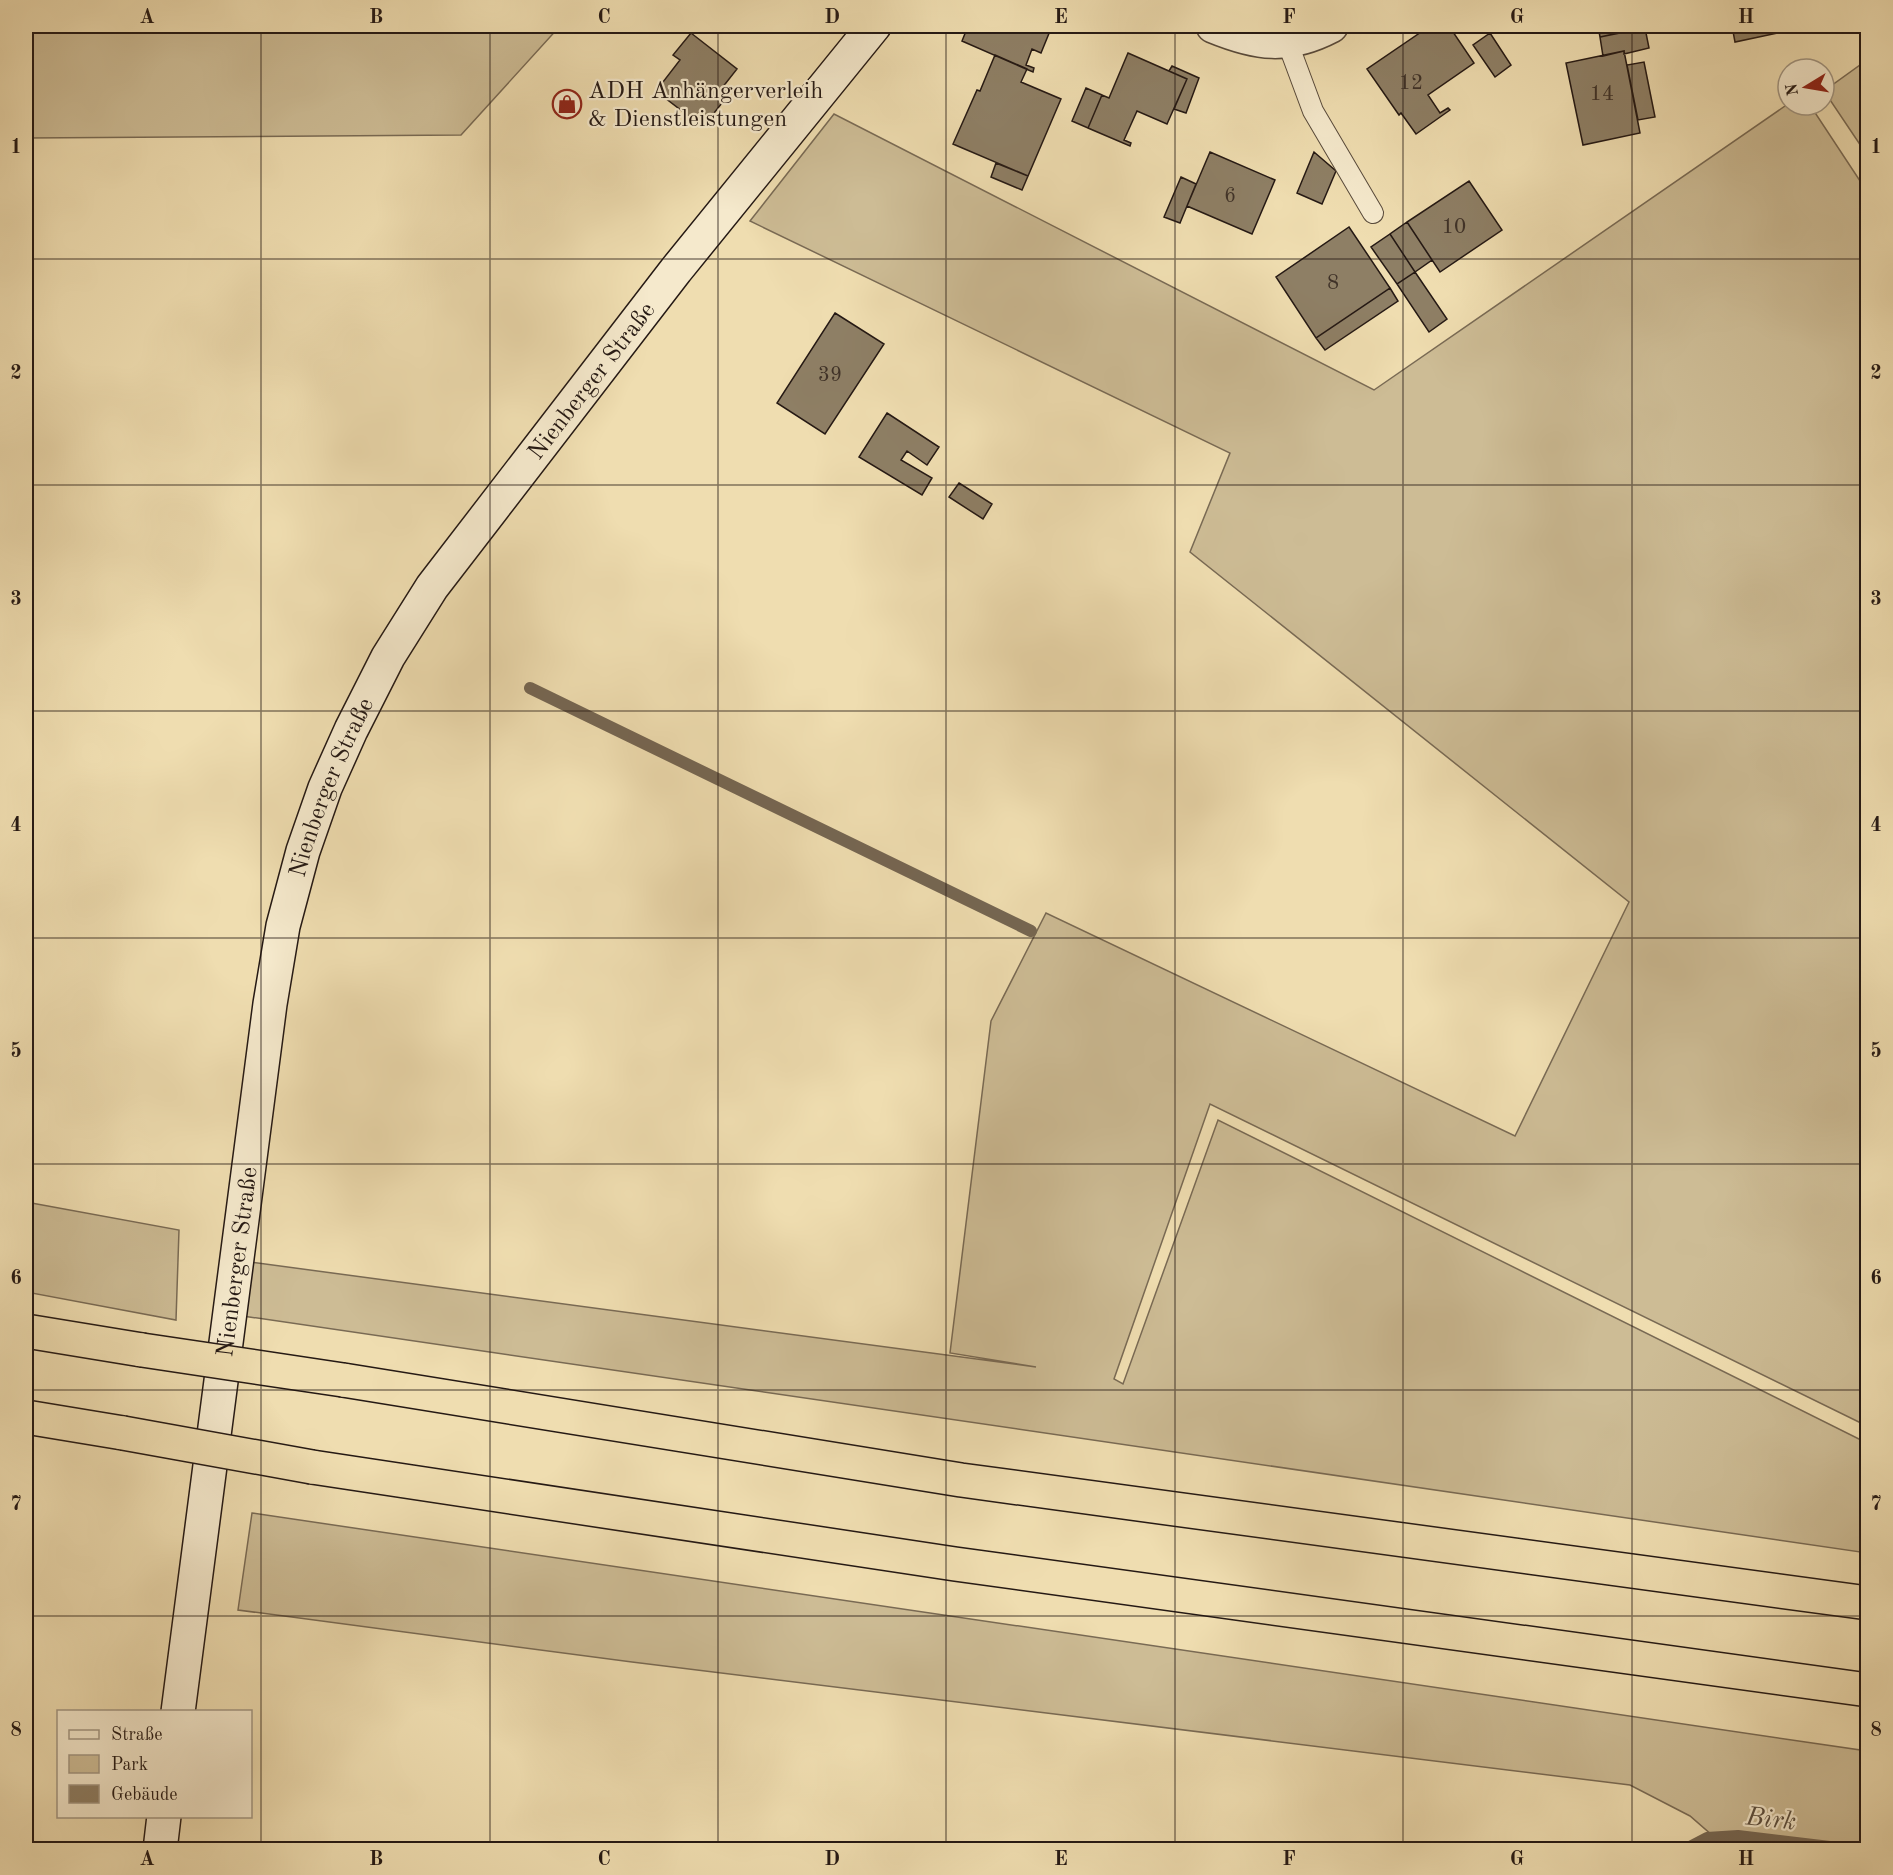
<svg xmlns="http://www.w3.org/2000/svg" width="1893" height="1875" font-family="'Old Standard TT',serif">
<rect width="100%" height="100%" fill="#efddb0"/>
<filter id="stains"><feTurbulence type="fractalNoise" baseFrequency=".00333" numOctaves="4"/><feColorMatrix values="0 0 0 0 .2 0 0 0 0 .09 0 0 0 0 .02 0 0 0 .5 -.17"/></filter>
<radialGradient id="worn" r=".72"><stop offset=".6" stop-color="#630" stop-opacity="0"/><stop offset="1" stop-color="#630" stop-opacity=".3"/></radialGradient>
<!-- green -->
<path fill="#cdbc95" stroke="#796a54" stroke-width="1.5" d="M26,26H560L461,135L26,138Z
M1867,60V155L1824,91Z
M1788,104L1810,105L1868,193L1867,1426L1210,1104L1114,1379L1123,1384L1218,1120L1867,1443V1553L243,1316L250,1262L1036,1367L950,1353L991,1021L1046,913L1515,1136L1629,902L1190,552L1230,453L750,221L834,114L1374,390Z
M26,1202L179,1230L176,1320L26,1292Z
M252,1513L1867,1751V1849H1728L1690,1816L1630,1785L632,1662L238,1610Z"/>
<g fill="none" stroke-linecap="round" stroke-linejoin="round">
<!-- stream -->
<path stroke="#756652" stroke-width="12" d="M530,688L1031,931
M1684,1850L1707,1838L1738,1836L1855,1850"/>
</g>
<!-- building -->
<path fill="#8e7f65" stroke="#251914" stroke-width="1.5" d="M968,26H1052L1041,53L1032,49L1026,65L1034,68L1033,72L962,41Z
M1430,26H1449L1474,63L1428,95L1440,113L1448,108L1450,110L1416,134L1401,113L1399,115L1367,69Z
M1598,26H1651L1600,37Z
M1732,26H1800L1801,28L1735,42Z
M1645,28L1649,48L1624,54V51L1603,56L1600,37Z
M691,33L737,69L722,88L729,94L703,127L656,91L680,60L673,55Z
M1490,33L1511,65L1495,77L1473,45Z
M1624,51L1640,133L1583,145L1566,63Z
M1128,53L1187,79L1167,124L1137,111L1124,140L1131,143L1130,146L1088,128L1102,95L1109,98Z
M995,55L1027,69L1021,82L1061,99L1028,176L953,144L977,90L980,91Z
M1644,62L1655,117L1638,120L1627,65Z
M1172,66L1199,78L1186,113L1174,109L1187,79L1169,71Z
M1086,88L1102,95L1088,128L1072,121Z
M1210,152L1275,180L1252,234L1187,206Z
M1314,152L1336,171L1322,204L1297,193Z
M996,163L1028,176L1022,190L991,177Z
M1181,177L1196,184L1180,223L1164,217Z
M1469,181L1502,230L1440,272L1407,222Z
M1407,222L1432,260L1415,272L1390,234Z
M1349,227L1390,288L1316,338L1276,277Z
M1390,234L1415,272L1397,284L1371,247Z
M1415,272L1447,319L1429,332L1397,284Z
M1390,288L1398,301L1325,350L1316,338Z
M835,313L884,344L825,434L777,403Z
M887,413L939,447L927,465L907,451L901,460L932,478L922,495L859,457Z
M959,483L992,504L983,519L949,497Z"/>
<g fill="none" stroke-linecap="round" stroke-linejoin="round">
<!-- lane casing -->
<g stroke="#584a3b" stroke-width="22">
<path id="lane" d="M1287,41L1313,111L1373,213"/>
</g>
<!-- street casing -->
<g stroke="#584a3b" stroke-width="36">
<path id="street" d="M1213,26C1257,44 1287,49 1331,26"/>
</g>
<!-- secondary casing -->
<g stroke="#251914" stroke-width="36">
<g id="secondary">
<path id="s1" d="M178,1712L270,1004L283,926L303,851L325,788L351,730L388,657L432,587L676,270L874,26"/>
<path d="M160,1850L164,1816"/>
</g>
</g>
<!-- highway casing -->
<g stroke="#251914" stroke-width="36">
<path id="highway" d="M26,1331L142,1350
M343,1380L961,1480L1868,1603
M26,1417L123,1433
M312,1467L955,1564L1868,1690"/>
</g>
<!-- lane -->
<use href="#lane" stroke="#f5e9cc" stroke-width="20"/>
<!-- street -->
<use href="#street" stroke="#f5e9cc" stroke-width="33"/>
<!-- secondary -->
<use href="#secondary" stroke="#f5e9cc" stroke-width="33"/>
<!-- highway -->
<use href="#highway" stroke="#efddb0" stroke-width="33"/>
<!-- highway-bridge casing -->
<g stroke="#251914" stroke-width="36" stroke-linecap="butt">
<path id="highway-bridge" d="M142,1350L343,1380
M123,1433L312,1467"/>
</g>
<!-- highway-bridge -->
<use href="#highway-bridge" stroke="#efddb0" stroke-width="33"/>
</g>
<!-- grid -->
<path fill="none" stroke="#251914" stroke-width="1.5" stroke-opacity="0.55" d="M261,26V1850M490,26V1850M718,26V1850M946,26V1850M1175,26V1850M1403,26V1850M1632,26V1850M26,259H1868M26,485H1868M26,711H1868M26,938H1868M26,1164H1868M26,1390H1868M26,1616H1868"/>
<!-- icons -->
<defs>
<g id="shop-ring" transform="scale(1.5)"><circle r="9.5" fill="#f5e9cc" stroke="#8f2418" stroke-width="1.5"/><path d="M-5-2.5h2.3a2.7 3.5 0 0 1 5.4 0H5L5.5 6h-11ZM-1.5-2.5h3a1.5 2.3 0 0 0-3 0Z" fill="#8f2418"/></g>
</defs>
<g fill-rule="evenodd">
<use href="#shop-ring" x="567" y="104"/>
</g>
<g text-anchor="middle" stroke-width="4.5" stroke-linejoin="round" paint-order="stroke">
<!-- number labels -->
<g font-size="21" fill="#3f3228">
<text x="1411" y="89">12</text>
<text x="1602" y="100">14</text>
<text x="1230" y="202">6</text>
<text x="1454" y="233">10</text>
<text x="1333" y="289">8</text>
<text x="830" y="381">39</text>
</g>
<!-- poi labels -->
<g font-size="24" fill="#251914" stroke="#f5e9cc" text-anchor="start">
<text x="588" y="98">ADH Anhängerverleih<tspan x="588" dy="28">&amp; Dienstleistungen</tspan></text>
</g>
<!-- street labels -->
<g font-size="24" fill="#251914" stroke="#f5e9cc">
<text dy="8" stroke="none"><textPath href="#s1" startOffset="1426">Nienberger Straße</textPath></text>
<text dy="8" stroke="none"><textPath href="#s1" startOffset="940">Nienberger Straße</textPath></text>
<text dy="8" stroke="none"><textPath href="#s1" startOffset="454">Nienberger Straße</textPath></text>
</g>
<!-- water labels -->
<g font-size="26" font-style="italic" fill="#5a4d3d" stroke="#f5e9cc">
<text transform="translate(1771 1818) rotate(6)" y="9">Birk</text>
</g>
</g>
<!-- margin -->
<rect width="1893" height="1875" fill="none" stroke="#efddb0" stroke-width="66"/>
<!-- legend -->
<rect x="57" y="1710" width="195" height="108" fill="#f5e9cc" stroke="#a29682" stroke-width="1.5"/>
<rect x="69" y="1730" width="30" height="9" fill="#f5e9cc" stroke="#a29682" stroke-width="1.5"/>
<text x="111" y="1740" font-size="18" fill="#251914">Straße</text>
<rect x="69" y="1755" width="30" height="18" fill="#cdbc95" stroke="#a29682" stroke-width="1.5"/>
<text x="111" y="1770" font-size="18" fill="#251914">Park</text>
<rect x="69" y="1785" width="30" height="18" fill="#8e7f65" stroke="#a29682" stroke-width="1.5"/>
<text x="111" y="1800" font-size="18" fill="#251914">Gebäude</text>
<!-- north arrow -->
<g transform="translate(1806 87) rotate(259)"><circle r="28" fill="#f5e9cc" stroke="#a29682" stroke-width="1.5"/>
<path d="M0-4.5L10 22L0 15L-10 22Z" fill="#8f2418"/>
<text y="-9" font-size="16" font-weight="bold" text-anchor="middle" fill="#251914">N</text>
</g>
<rect x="33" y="33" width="1827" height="1809" fill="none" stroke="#251914" stroke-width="2"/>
<g font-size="20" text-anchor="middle" font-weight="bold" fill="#251914">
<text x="147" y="23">A</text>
<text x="376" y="23">B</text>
<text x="604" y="23">C</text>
<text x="832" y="23">D</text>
<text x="1061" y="23">E</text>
<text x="1289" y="23">F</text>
<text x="1517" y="23">G</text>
<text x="1746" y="23">H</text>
<text x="16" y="153">1</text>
<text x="1876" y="153">1</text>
<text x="16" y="379">2</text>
<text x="1876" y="379">2</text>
<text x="16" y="605">3</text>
<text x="1876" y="605">3</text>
<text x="16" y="831">4</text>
<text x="1876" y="831">4</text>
<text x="16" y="1057">5</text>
<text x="1876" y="1057">5</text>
<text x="16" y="1284">6</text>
<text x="1876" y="1284">6</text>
<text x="16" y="1510">7</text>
<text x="1876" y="1510">7</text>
<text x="16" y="1736">8</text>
<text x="1876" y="1736">8</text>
<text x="147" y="1865">A</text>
<text x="376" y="1865">B</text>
<text x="604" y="1865">C</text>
<text x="832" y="1865">D</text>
<text x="1061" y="1865">E</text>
<text x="1289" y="1865">F</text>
<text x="1517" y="1865">G</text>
<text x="1746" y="1865">H</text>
</g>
<rect width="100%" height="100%" filter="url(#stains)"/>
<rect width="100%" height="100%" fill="url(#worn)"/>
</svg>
